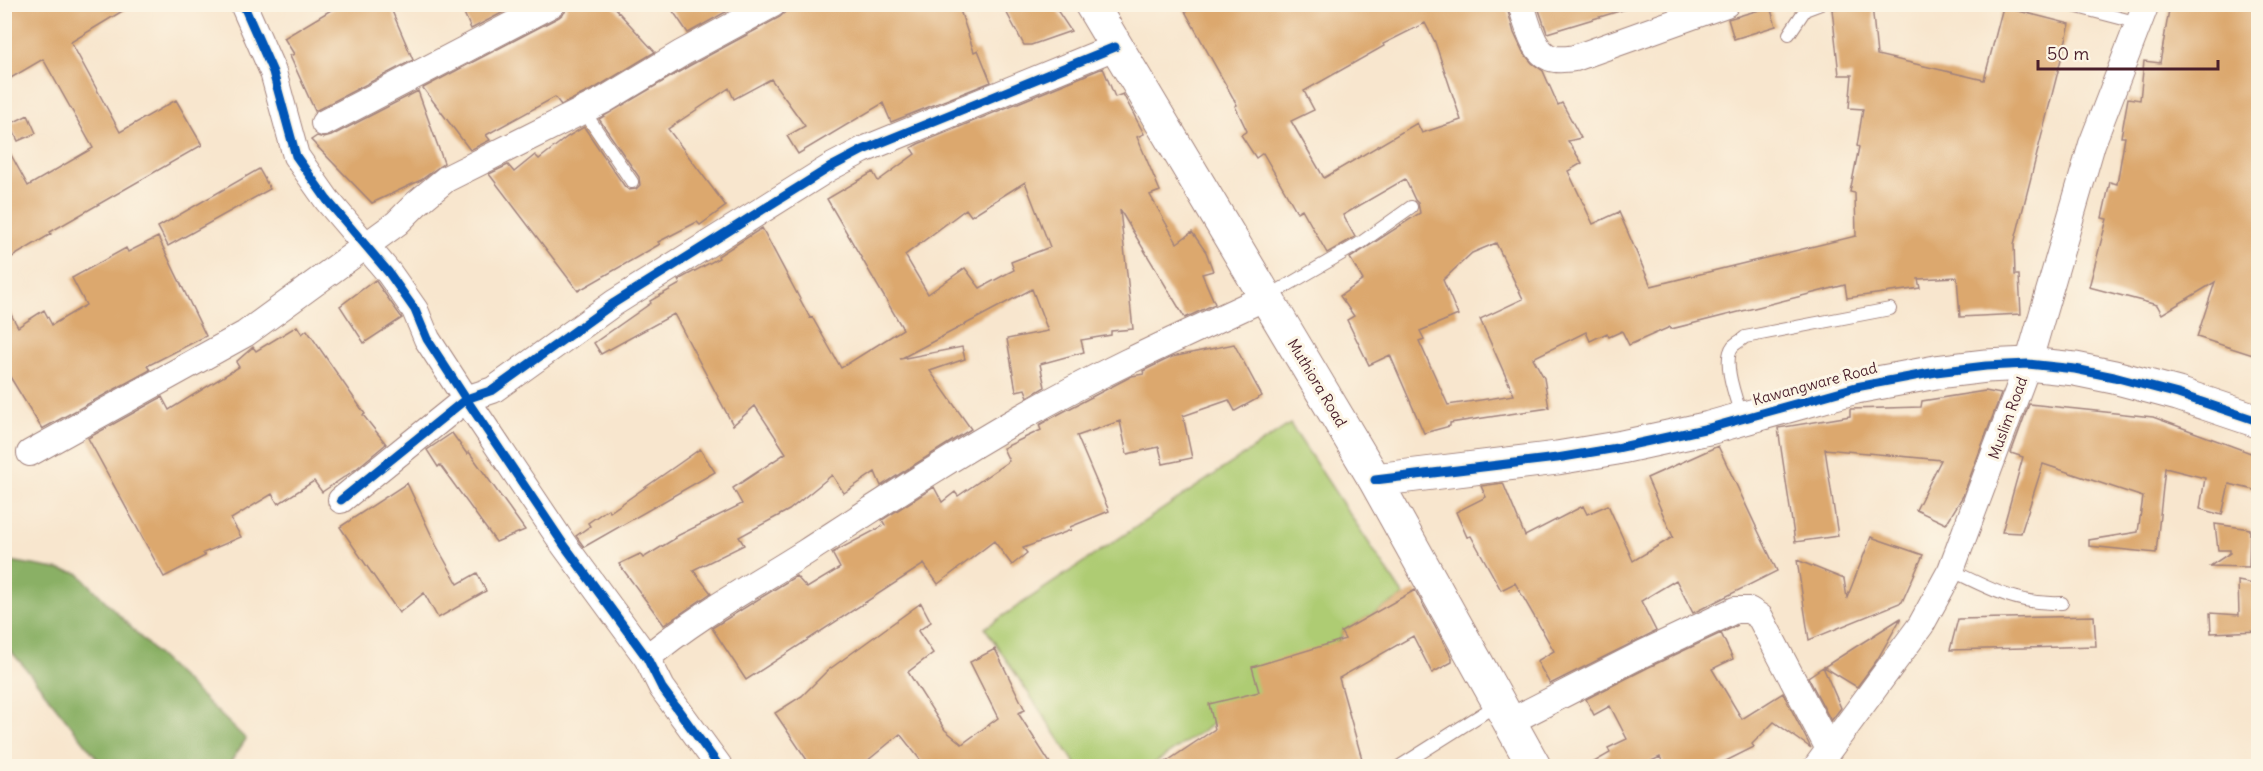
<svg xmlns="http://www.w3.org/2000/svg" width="2263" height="771" font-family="Delius,sans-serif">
<rect width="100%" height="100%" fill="#fcf5e5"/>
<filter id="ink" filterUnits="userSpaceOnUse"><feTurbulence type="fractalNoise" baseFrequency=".0167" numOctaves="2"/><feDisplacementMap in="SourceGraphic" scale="12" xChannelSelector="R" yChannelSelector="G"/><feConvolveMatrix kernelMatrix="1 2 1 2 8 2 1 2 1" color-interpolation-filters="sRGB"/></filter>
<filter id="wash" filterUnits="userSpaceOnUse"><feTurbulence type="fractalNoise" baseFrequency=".008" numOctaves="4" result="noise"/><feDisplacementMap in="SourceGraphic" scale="24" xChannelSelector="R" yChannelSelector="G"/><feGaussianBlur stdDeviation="1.35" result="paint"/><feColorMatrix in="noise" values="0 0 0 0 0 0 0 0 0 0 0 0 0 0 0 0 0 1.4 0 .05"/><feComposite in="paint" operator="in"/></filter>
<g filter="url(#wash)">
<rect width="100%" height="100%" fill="#f8e6ce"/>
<!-- green -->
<path fill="#aecc73" stroke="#7c764f" stroke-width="1.5" d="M1290,424L1404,596L1342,632L1341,639L1150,766H1077L985,628Z"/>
<!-- forest -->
<path fill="#8ab065" stroke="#6a6848" stroke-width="1.5" d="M5,560L78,573L157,654L246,739L228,766H103L23,665L5,645Z"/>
<g id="blocks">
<!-- building -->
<path fill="#dca86e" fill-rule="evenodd" d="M4,4H134L71,42L120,132L176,100L202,145L50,232L51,234L4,262V142L28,186L93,148L43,59L4,82Z
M341,4H389L413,60L315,111L290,56L294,54L284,38Z
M460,4H519L471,29Z
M567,4H611L655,52L597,87L561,105L555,97L486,135L490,140L470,150L423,88L559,17L565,12Z
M668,4H740L688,33Z
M788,4H958L974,52L978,50L991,82L891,122L883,103L798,154L787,136L805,126L771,79L734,99L729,88L668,129L726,206L700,225L697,222L658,242L660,244L578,291L489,174L508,165L514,172L535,155L539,159L567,137L584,127L625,187L629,190L636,189L640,185L639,177L599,119L689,66L780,17L786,11Z
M1002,4H1053L1071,31L1031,45H1024Z
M1181,4H1506L1514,33L1523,52L1532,63L1543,71L1558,105L1562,103L1581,138L1568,141L1582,163L1568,171L1593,224L1619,212L1651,286L1856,236L1855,193L1850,192L1859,147L1857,146L1863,109L1849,108L1852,75H1839L1832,9L1872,5L1877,55L1984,80L2003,7L2070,24L2014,244L2015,275H2019L2021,314L1960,317L1957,277L1918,279L1920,288L1847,298L1845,285L1671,329L1670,327L1629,345L1622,331L1609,337L1607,333L1590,341L1586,332L1533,358L1544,378L1549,408L1450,423V426L1424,433L1390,355L1369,365L1347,320L1354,316L1340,296L1363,280L1350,258L1420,213L1418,203L1415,200L1405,179L1343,215L1355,237L1327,253L1302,209L1297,212L1263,153L1256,158L1241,135L1247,131L1235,106L1237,105ZM1425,23L1435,42L1461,120L1422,133L1417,123L1324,178L1291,121L1314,110L1304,91L1384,46L1383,44ZM1496,243L1523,299L1480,319L1514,395L1448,405L1419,341L1424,339L1420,331L1458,315L1443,280L1472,253Z
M1537,4H1625L1626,9L1547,33Z
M2170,4H2259V357L2197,337L2215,282L2162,314L2157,305L2089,287L2107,219L2102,218L2110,182L2117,184L2125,137H2121L2128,98L2140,100L2144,61L2160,63Z
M1770,7L1776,26L1734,39L1728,19Z
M1103,68L1115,97L1123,94L1144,134L1137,137L1160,191L1150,195L1177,243L1192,232L1206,252L1213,271L1202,274L1215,304L1185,318L1120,210L1133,329L1111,331V335L1081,340L1084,352L1040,364L1045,387L1028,397L1025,389L1016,391L1007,339L1048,331L1032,289L900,359L962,347L965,359L930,371L971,429L881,486L875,472L844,493L832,475L789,510L739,537L744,545L693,570L711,593L664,625L619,564L640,554L643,558L676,538L675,537L742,504L733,488L786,453L755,406L733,425L674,314L601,354L594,343L651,303L650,301L680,284L678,280L719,258L718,256L762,228L810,318L812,317L841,368L903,329L827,199L873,172L878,181L915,154L911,148L918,144ZM1025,182L1050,247L1011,262L1014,270L980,288L965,268L928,294L905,255L966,209L971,216Z
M418,91L444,163L421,180L372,203L311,140L317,136L324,138L331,136Z
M28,115L36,133L18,141L10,124Z
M259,169L270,189L168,246L158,227Z
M158,237L206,336L147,366L150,370L42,429L4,367V302L18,327L44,310L52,325L86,305L72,278L126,248L128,252Z
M375,280L402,318L364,343L340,306Z
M297,326L302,334L307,330L365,414L363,415L386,444L356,469L322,492L314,481L278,504L272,494L231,519L241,537L203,553L205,556L164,577L88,438L162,397L169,410L239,367L236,362L253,347L256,351Z
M1234,344L1262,396L1235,411L1229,400L1183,416L1192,458L1163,464L1159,447L1127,454L1120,421L1077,436L1109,511L1070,527L1071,530L1023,548L1027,553L1012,565L994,541L938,584L924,564L746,680L712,628L796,576L807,588L840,568L832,553L885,525L882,520L934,487L942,502L955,492L958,496L1009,461L1003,448L1041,430L1039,425L1059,414L1132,376L1144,374L1143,371L1172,357Z
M1985,391L2001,394L1963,496L1946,524L1916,510L1941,460L1825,449L1838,536L1795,542L1778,428L1850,416V409L1921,407L1922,401Z
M2029,404L2153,417L2259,456V491L2229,484L2222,515L2200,509L2205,478L2165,468L2156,553L2089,546V540L2138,532L2143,497L2043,464L2021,533L2002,532L2023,457L2011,453Z
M452,433L467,454L469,452L525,530L496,542L440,465L438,467L427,450Z
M1718,446L1777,571L1693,613L1676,580L1641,601L1656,631L1550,684L1537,661L1554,651L1515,583L1501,590L1471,536L1467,537L1456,512L1486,497L1481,486L1503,483L1525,536L1583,506L1587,514L1608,505L1633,561L1673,537L1647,478Z
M700,449L715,472L584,547L576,536L590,526L588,523L608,509L610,512Z
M407,483L436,545L458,584L477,573L486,591L438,618L424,593L399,613L340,527Z
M2215,524L2250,529L2249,567L2210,566L2230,553V550H2218Z
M1871,537L1923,555L1902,602L1809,640L1797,560L1844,579L1847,598Z
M2238,581L2259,585V631L2211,633L2210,613L2239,615Z
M1415,590L1452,658V662L1432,673L1413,636L1339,678L1364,766H1160L1215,729L1209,704L1259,692L1252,667L1345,639L1341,632Z
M921,603L931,622L918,631L933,653L908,672L945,730L962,744L998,718L970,662L995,649L1025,710L1018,713L1052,766H925L900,734L861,766H811L775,713L802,696L827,671Z
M2094,616L2096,646L1950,650L1958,619Z
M1901,618L1877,660L1857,687L1824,667Z
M1738,625L1721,633L1733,659L1712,669L1742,719L1783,693L1811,748L1774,722L1752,744L1754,747L1716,766H1665L1660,757L1641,766H1587L1610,753L1608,748L1627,739L1610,706L1594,715L1586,699L1649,667Z
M1823,667L1841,708L1831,721L1808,677Z"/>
</g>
</g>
<g filter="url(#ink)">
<use href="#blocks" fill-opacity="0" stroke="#a1827c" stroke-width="1.5"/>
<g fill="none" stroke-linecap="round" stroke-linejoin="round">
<!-- lane casing -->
<g stroke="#a1827c" stroke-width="14">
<path id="lane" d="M2066,4L2139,23
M1789,34L1805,10L1821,4
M583,110L632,182
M1267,297L1362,242L1411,207
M1742,418C1737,401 1721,361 1733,346C1736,343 1742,340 1745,337L1890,309
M1951,570C1989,589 2019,605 2062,603
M1400,766L1498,704"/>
</g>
<!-- street casing -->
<g stroke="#a1827c" stroke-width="28">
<path id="street" d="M243,4L273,72L296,156L327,200L389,273L415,310L427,339L466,399L564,545L647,658L662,688L719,766
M1521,4C1527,22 1533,56 1555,59C1561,60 1568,59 1575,58L1726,4
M324,123L552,4
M30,453L245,334L397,223L416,204L446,179L604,100L682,53L773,4
M341,500L466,399L493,390L614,303L829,168L863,150L1115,47
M647,658C693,618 754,585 806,552C877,506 948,459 1022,417C1101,372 1184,335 1266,297
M1509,722L1642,654L1735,610H1749L1760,617L1829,749
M1817,766L1921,625L1951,570L2028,364L2092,144L2146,4"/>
</g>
<!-- secondary casing -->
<g stroke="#a1827c" stroke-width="35">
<path id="secondary" d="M1091,4L1375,480L1534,766
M1375,480L1557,458L1617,448L1709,428L1856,387L1936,372L1986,366L2028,364L2075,369L2114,377L2178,394L2258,421"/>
</g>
<!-- lane -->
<use href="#lane" stroke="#fff" stroke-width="12"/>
<!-- street -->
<use href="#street" stroke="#fff" stroke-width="26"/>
<!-- secondary -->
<use href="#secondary" stroke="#fff" stroke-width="33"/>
<!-- cycleway casing -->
<g stroke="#fcf5e5" stroke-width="13">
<path id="cycleway" d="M243,4L273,72L296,156L327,200L389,273L415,310L427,339L466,399L564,545L647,658L662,688L719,766
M1375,480L1557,458L1617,448L1709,428L1856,387L1936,372L1986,366L2028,364L2075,369L2114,377L2178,394L2258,421
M341,500L466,399L493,390L614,303L829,168L863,150L1115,47"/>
</g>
<!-- cycleway -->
<use href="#cycleway" stroke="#0057b8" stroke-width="9"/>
</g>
</g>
<g text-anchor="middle" stroke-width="6" stroke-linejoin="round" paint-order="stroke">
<!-- street labels -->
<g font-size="15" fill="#4a1f2b" stroke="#fcf5e5">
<text transform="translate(1317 383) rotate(59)" y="5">Muthiora Road</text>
<text transform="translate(1815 384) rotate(-15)" y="5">Kawangware Road</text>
<text transform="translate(2008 418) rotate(-70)" y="5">Muslim Road</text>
</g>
</g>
<!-- margin -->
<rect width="2263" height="771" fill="none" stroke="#fcf5e5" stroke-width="24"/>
<!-- scale -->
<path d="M2038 60v9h180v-9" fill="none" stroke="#4a1f2b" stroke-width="3"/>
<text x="2047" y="60" font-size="18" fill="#4a1f2b" stroke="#fcf5e5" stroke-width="4.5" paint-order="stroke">50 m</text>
</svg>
